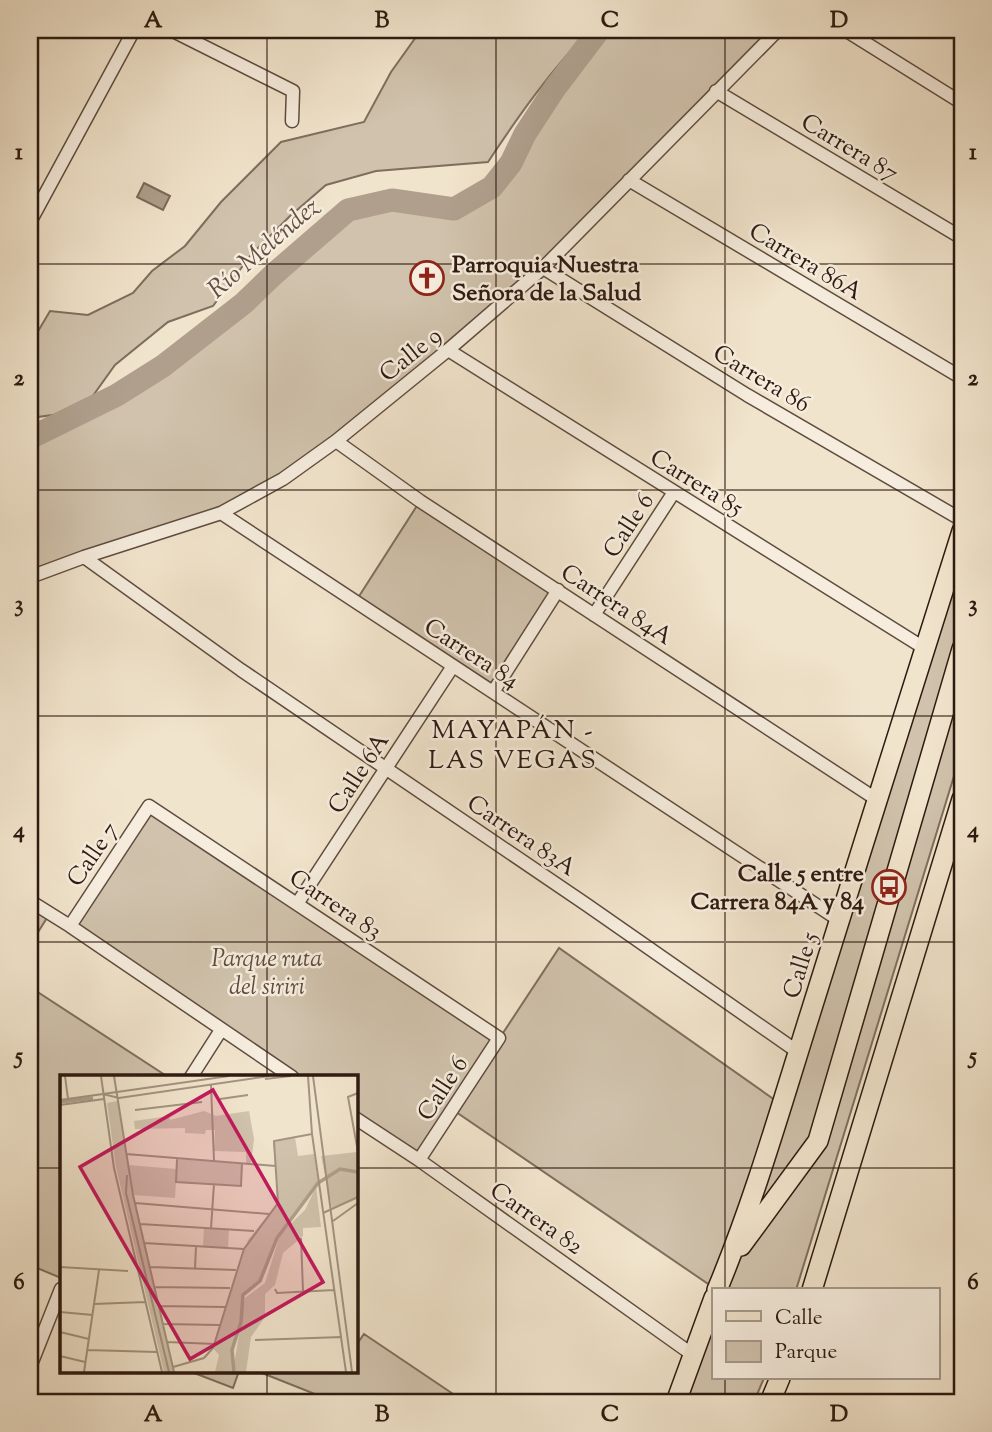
<svg xmlns="http://www.w3.org/2000/svg" width="992" height="1432" font-family="'Sorts Mill Goudy',serif">
<rect width="100%" height="100%" fill="#f1e4cc"/>
<filter id="stains"><feTurbulence type="fractalNoise" baseFrequency=".00286" numOctaves="4"/><feColorMatrix values="0 0 0 0 .2 0 0 0 0 .09 0 0 0 0 .02 0 0 0 .5 -.17"/></filter>
<radialGradient id="worn" r=".72"><stop offset=".6" stop-color="#630" stop-opacity="0"/><stop offset="1" stop-color="#630" stop-opacity=".3"/></radialGradient>
<!-- green -->
<path fill="#d0c2ac" stroke="#7f6e5e" stroke-width="2" d="M421,30H590C551,70 519,115 488,162L376,171L326,185L289,217L251,255L213,306L168,322L115,365L82,411L30,418V333H37L50,311L88,315L133,293L152,271L185,246L221,202L281,142L364,122L391,72Z
M599,30H778L543,268L336,441L221,513L30,577V438L117,395L163,366L244,303L274,274L348,210L392,200L454,209L492,187L511,163L525,134L555,88Z
M420,501L558,590L493,692L356,601Z
M962,531V750L796,1290H717L453,1110L419,1160L355,1118V1077H292L70,926L149,806L501,1036L559,948L782,1105Z
M30,901L50,913L30,945Z
M30,987L168,1077H61V1278L30,1265Z
M714,1298V1378H764L754,1402H676Z
M364,1334L465,1402H335L257,1371H355V1347Z
M189,1371H239L233,1388Z"/>
<!-- water -->
<path fill="#af9f8c" stroke="#7b6a5a" stroke-width="2" d="M144,183L170,196L163,210L137,197Z"/>
<g fill="none" stroke-linecap="round" stroke-linejoin="round">
<!-- river -->
<path stroke="#af9f8c" stroke-width="23" d="M30,438L117,395L163,366L244,303L274,274L348,210L392,200L454,209L492,187L511,163L525,134L555,88L599,30"/>
<!-- minor casing -->
<g stroke="#5f4c3f" stroke-width="15">
<path id="minor" d="M171,30L293,91L292,121
M845,30L962,103
M716,91L962,238
M629,180L962,378
M30,222L134,30
M543,268L747,395L962,520
M448,350L924,648
M336,441L420,501L876,799
M221,513L839,920
M84,557L241,670L587,905L798,1052
M30,577L84,557L221,513L283,479L336,441L448,350L543,268L778,30
M594,615L674,492
M493,692L558,590
M30,901L70,926L292,1077
M297,904L453,666
M70,926L149,806L499,1038L419,1160
M191,1077L221,1030
M355,1118L419,1160L693,1355
M30,1367L61,1289
M92,1402H93"/>
</g>
<!-- primary casing -->
<g stroke="#2e1a10" stroke-width="22">
<path id="primary" d="M741,1246L818,1141L962,649
M717,1290C755,1199 782,1103 812,1008C862,849 911,690 962,531
M812,1290L962,799
M676,1402L714,1298
M770,1402L780,1378"/>
</g>
<!-- minor -->
<use href="#minor" stroke="#f6edde" stroke-width="12"/>
<!-- primary -->
<use href="#primary" stroke="#f1e4cc" stroke-width="19"/>
</g>
<!-- grid -->
<path fill="none" stroke="#2e1a10" stroke-width="2" stroke-opacity="0.55" d="M267,30V1077M496,30V1402M725,30V1290M30,264H962M30,490H962M30,716H962M30,942H962M30,1168H61M355,1168H962M267,1371V1402M725,1378V1402"/>
<!-- icons -->
<defs>
<g id="church-ring" transform="scale(1.75)"><circle r="9.5" fill="#f6edde" stroke="#8f2418" stroke-width="1.5"/><path d="M-1.2-6h2.4v3.5h3.3v2.4h-3.3V6h-2.4V-.1h-3.3v-2.4h3.3Z" fill="#8f2418"/></g>
<g id="bus-ring" transform="scale(1.75)"><circle r="9.5" fill="#f6edde" stroke="#8f2418" stroke-width="1.5"/><path d="M-5-6H5V4H4V6H2V4H-2V6H-4V4H-5ZM-3.5-4V0h7V-4ZM-3.5 1.2v1.5H-2V1.2ZM2 1.2v1.5H3.5V1.2Z" fill="#8f2418"/></g>
</defs>
<g fill-rule="evenodd">
<use href="#church-ring" x="427" y="278"/>
<use href="#bus-ring" x="889" y="887"/>
</g>
<g text-anchor="middle" stroke-width="5" stroke-linejoin="round" paint-order="stroke">
<!-- street labels -->
<g font-size="24" fill="#2e1a10" stroke="#f6edde">
<text transform="translate(850 147) rotate(31)" y="8">Carrera 87</text>
<text transform="translate(806 261) rotate(31)" y="8">Carrera 86A</text>
<text transform="translate(410 354) rotate(-39)" y="8">Calle 9</text>
<text transform="translate(762 378) rotate(31)" y="8">Carrera 86</text>
<text transform="translate(697 482) rotate(32)" y="8">Carrera 85</text>
<text transform="translate(628 525) rotate(-57)" y="8">Calle 6</text>
<text transform="translate(617 604) rotate(33)" y="8">Carrera 84A</text>
<text transform="translate(472 653) rotate(33)" y="8">Carrera 84</text>
<text transform="translate(358 773) rotate(-57)" y="8">Calle 6A</text>
<text transform="translate(522 835) rotate(34)" y="8">Carrera 83A</text>
<text transform="translate(92 854) rotate(-56)" y="8">Calle 7</text>
<text transform="translate(336 904) rotate(34)" y="8">Carrera 83</text>
<text transform="translate(800 965) rotate(-73)" y="8">Calle 5</text>
<text transform="translate(442 1088) rotate(-57)" y="8">Calle 6</text>
<text transform="translate(537 1218) rotate(35)" y="8">Carrera 82</text>
</g>
<!-- poi labels -->
<g font-size="24" font-weight="bold" fill="#2e1a10" stroke="#f6edde" text-anchor="start">
<text x="452" y="272">Parroquia Nuestra<tspan x="452" dy="28">Señora de la Salud</tspan></text>
<text x="864" y="881" text-anchor="end">Calle 5 entre<tspan x="864" dy="28">Carrera 84A y 84</tspan></text>
</g>
<!-- park labels -->
<g font-size="24" font-style="italic" fill="#5f4c3f" stroke="#f6edde">
<text x="267" y="966">Parque ruta<tspan x="267" dy="28">del siriri</tspan></text>
</g>
<!-- water labels -->
<g font-size="26" font-style="italic" fill="#624f42" stroke="#f6edde">
<text transform="translate(263 247) rotate(-41)" y="9">Río Meléndez</text>
</g>
<!-- neighbourhood labels -->
<g font-size="26" letter-spacing="2" fill="#2e1a10" stroke="#f6edde">
<text x="513" y="738">MAYAPÁN -<tspan x="513" dy="30">LAS VEGAS</tspan></text>
</g>
</g>
<!-- overview -->
<g transform="translate(60 1075)">
<rect width="298" height="298" fill="#f1e4cc"/>
<path d="M58,26L68,90L116,94L117,84L182,89L181,111L116,107L115,123L74,120L114,297H104L56,92L47,28ZM144,36L156,41L189,36L194,64L191,89H186V77L154,76L155,55H146L145,59L125,58V53L75,54L74,46L109,41L110,45ZM235,62L238,81L254,79L258,108L222,157L245,135L256,112L261,152L243,153V161L223,178L215,210L205,219V242L191,262L186,297H176L174,290L180,254L172,275L174,297H155L159,280L153,273L188,165L218,128L213,67ZM220,160L205,208L185,223L181,249L183,220L200,206ZM297,77V122L272,133L261,81ZM144,153L169,154L168,173L143,171Z" fill="#d0c2ac" fill-rule="evenodd"/>
<path fill="none" stroke="#af9f8c" stroke-width="3.5" d="M0,27L33,23M174,297L172,275L181,247L183,220L200,206L217,163L258,108L280,94L298,97"/>
<path fill="none" stroke="#a39381" stroke-width="2" d="M5,1L8,24M41,1L54,93L102,297M54,1L73,120L114,297M248,1L252,59L286,297M253,1L292,297M205,4L231,1M151,10L154,86M298,18L288,22L298,77M43,19L59,23L209,1M43,19L169,1M160,24L188,20M0,25L43,19M0,30L44,24M75,35L142,27M66,79L216,91M117,84L116,107L181,111L182,89M67,100L66,118L109,297M75,128L209,139M263,138L298,122M273,146L298,128M80,149L194,156M151,153L154,109M241,163L243,216M84,168L184,174M0,192L68,196M90,192L176,195M135,193L136,171M94,212L170,213M215,214L217,218L274,215M34,229L85,227M98,231L165,232M0,237L33,240M102,249L160,250M0,257L29,264M195,265L282,262M107,267L155,269M27,275L97,277M0,281L25,287M113,292L144,283L153,273L184,174L218,128L214,66L252,59M24,297L39,195"/>
<path fill="#c2185b" fill-opacity="0.15" stroke="#c2185b" stroke-width="3.5" d="M153,15L263,207L130,284L20,92Z"/>
<rect width="298" height="298" fill="none" stroke="#2e1a10" stroke-width="3.5"/>
</g>
<!-- margin -->
<rect width="992" height="1432" fill="none" stroke="#f1e4cc" stroke-width="77"/>
<!-- legend -->
<rect x="712" y="1288" width="228" height="91" fill="#f6edde" stroke="#a6998c" stroke-width="2"/>
<rect x="726" y="1311" width="35" height="10" fill="#f1e4cc" stroke="#a6998c" stroke-width="2"/>
<text x="775" y="1324" font-size="21" fill="#2e1a10">Calle</text>
<rect x="726" y="1341" width="35" height="21" fill="#d0c2ac" stroke="#a6998c" stroke-width="2"/>
<text x="775" y="1358" font-size="21" fill="#2e1a10">Parque</text>
<rect x="38" y="38" width="916" height="1356" fill="none" stroke="#2e1a10" stroke-width="2.5"/>
<g font-size="23" text-anchor="middle" font-weight="bold" fill="#2e1a10">
<text x="153" y="27">A</text>
<text x="382" y="27">B</text>
<text x="610" y="27">C</text>
<text x="839" y="27">D</text>
<text x="19" y="159">1</text>
<text x="973" y="159">1</text>
<text x="19" y="385">2</text>
<text x="973" y="385">2</text>
<text x="19" y="611">3</text>
<text x="973" y="611">3</text>
<text x="19" y="837">4</text>
<text x="973" y="837">4</text>
<text x="19" y="1063">5</text>
<text x="973" y="1063">5</text>
<text x="19" y="1289">6</text>
<text x="973" y="1289">6</text>
<text x="153" y="1421">A</text>
<text x="382" y="1421">B</text>
<text x="610" y="1421">C</text>
<text x="839" y="1421">D</text>
</g>
<rect width="100%" height="100%" filter="url(#stains)"/>
<rect width="100%" height="100%" fill="url(#worn)"/>
</svg>
